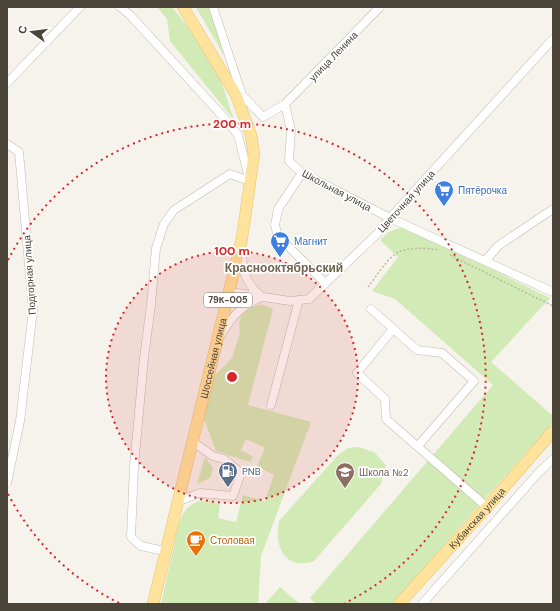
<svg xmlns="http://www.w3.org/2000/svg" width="560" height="611" font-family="'DM Sans',sans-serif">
<rect width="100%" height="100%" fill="#f6f3ec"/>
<!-- green -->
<path fill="#d2eab5" d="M157,7H172L194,35L221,81L234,120L170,41L167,19Z
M196,7H211L224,56Z
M399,228H406L550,298L491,362L553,416V422L392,604H316L310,598L493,385L395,299L372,291L398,257L380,240L389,232Z
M258,305H264L273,309L248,405L311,422L261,556L258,604H161C165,585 169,566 174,547C176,535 178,522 184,512C192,500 209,497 220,505L218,518L236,522L243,495L265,501L274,475L257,466L265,448L246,439L241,450L253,457L250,462L216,451L204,419L214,376L232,358L240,333L239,324L241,316L248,309Z
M359,447L374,452L386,465L381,484L313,562C309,562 302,564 297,563C278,559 276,536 279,521L337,456L348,448Z
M205,457L213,468L210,478L197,484Z
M280,587L300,604H265Z"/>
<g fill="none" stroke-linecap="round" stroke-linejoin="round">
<!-- minor casing -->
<g stroke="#c2bbae" stroke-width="9">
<path id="minor" d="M120,7L130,15L163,51L228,122L238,135L249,178
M213,7L242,95L263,117L285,104L291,130L289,161L302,173L390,218L553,292
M7,83L80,7
M285,104L380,7
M7,144L19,152L33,310L20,421L7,483
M302,173L278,209L275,225L278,237L289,247L325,283
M485,261L498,246L553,209
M230,292L290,301L309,299L378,233L390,218L553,39
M371,309L417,350L442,353L474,381L418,446
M393,329L357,373L385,399L386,419L487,507
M220,336C232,317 240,306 262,297C246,284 242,272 242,250
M271,405L299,300
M179,501L200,493L233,496L241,473L224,459L213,456L193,442
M165,551L141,546L131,537L134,466L144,358L151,305L156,248L164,224L174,210L230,174L250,181
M422,604L540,471L553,459"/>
</g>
<!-- major casing -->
<g stroke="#e6c16a" stroke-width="12">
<g id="major">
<path id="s1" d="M153,604L235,267L242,238L254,154L251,135L236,95L183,7"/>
<path id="s2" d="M399,604L487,507L553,431"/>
</g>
</g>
<!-- path -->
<path stroke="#c4b79f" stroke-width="1.5" stroke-dasharray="2 2" stroke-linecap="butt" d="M450,255L553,306
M368,287C375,278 385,262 394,255C405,246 426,248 439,250"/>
<!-- minor -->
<use href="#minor" stroke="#fff" stroke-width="8"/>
<!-- major -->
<use href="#major" stroke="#ffe39c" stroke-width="11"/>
</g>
<!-- distance rings -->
<circle cx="232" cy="377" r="126" fill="#d62828" fill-opacity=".12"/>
<g fill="none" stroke="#d62828" stroke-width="2" stroke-dasharray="2 4">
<circle cx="232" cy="377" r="126"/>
<path d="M119 603A253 253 0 0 1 8 494M8 260A253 253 0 1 1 345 603"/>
</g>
<!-- icons -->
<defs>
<g id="supermarket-pin" transform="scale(1)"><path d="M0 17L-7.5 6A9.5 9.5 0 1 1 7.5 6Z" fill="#3f7fe0" stroke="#fff"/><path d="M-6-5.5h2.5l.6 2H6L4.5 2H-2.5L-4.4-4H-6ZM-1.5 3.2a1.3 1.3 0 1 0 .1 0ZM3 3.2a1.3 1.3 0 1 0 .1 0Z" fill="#fff"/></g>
<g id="fuel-pin" transform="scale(1)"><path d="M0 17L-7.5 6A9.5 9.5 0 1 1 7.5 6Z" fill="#5c6f8a" stroke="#fff"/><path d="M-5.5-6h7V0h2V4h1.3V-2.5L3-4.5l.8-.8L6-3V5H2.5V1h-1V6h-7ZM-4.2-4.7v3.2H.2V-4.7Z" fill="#fff"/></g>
<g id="school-pin" transform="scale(1)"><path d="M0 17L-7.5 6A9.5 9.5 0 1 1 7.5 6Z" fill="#8d6e63" stroke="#fff"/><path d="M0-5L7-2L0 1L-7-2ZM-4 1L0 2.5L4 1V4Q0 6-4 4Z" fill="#fff"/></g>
<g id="cafe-pin" transform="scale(1)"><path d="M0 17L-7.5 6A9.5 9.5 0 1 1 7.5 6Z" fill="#e8710a" stroke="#fff"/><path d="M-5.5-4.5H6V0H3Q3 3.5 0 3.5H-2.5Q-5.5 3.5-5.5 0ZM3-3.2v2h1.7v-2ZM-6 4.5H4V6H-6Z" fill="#fff"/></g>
</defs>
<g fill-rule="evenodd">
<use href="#supermarket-pin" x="444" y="190"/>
<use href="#supermarket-pin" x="280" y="241"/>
<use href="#fuel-pin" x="228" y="471"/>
<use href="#school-pin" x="345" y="472"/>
<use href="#cafe-pin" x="196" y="540"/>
</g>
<g text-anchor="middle" stroke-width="3.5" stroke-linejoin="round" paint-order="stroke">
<!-- shield labels -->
<rect fill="#fff" stroke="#817c74" stroke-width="1" x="204" y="293" width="48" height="14" rx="3"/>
<g font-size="9" font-weight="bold" fill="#4b4439">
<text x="228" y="303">79К-005</text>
</g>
<!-- street labels -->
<g font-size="10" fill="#4b4439" stroke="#fff">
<text transform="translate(333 56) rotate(-46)" y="4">улица Ленина</text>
<text transform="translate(337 190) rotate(28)" y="4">Школьная улица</text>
<text transform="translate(406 201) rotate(-48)" y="4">Цветочная улица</text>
<text transform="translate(29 275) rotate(-94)" y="4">Подгорная улица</text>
<text dy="4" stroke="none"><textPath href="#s1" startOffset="253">Шоссейная улица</textPath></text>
<text dy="4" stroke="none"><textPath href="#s2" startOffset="116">Кубанская улица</textPath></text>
</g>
<!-- shop labels -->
<g font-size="10" fill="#366cbe" stroke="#fff" text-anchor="start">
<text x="458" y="194">Пятёрочка</text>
<text x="294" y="245">Магнит</text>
</g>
<!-- service labels -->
<g font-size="10" fill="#4e5e75" stroke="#fff" text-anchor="start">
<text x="242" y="475">PNB</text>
</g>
<!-- education labels -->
<g font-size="10" fill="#785e54" stroke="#fff" text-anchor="start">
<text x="359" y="476">Школа №2</text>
</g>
<!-- food labels -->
<g font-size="10" fill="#c56008" stroke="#fff" text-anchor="start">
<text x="210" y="544">Столовая</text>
</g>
<!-- quarter labels -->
<g font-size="12" font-weight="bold" fill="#6e6250" stroke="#fff">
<text x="284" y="272">Краснооктябрьский</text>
</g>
</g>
<circle cx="232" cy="377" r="6" fill="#d62828" stroke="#fff" stroke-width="2"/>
<g font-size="12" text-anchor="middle" font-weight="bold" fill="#d62828" stroke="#fff" stroke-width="3.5" stroke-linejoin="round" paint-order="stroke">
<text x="232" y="128">200 m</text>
<text x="232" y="255">100 m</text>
</g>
<!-- border -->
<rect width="560" height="611" fill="none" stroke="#4b4439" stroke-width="16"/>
<!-- north arrow -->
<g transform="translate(32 32) rotate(284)" stroke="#ffffff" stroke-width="3" paint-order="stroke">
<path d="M0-3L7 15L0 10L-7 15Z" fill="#4b4439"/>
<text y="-6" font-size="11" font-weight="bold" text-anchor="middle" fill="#4b4439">С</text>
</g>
</svg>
